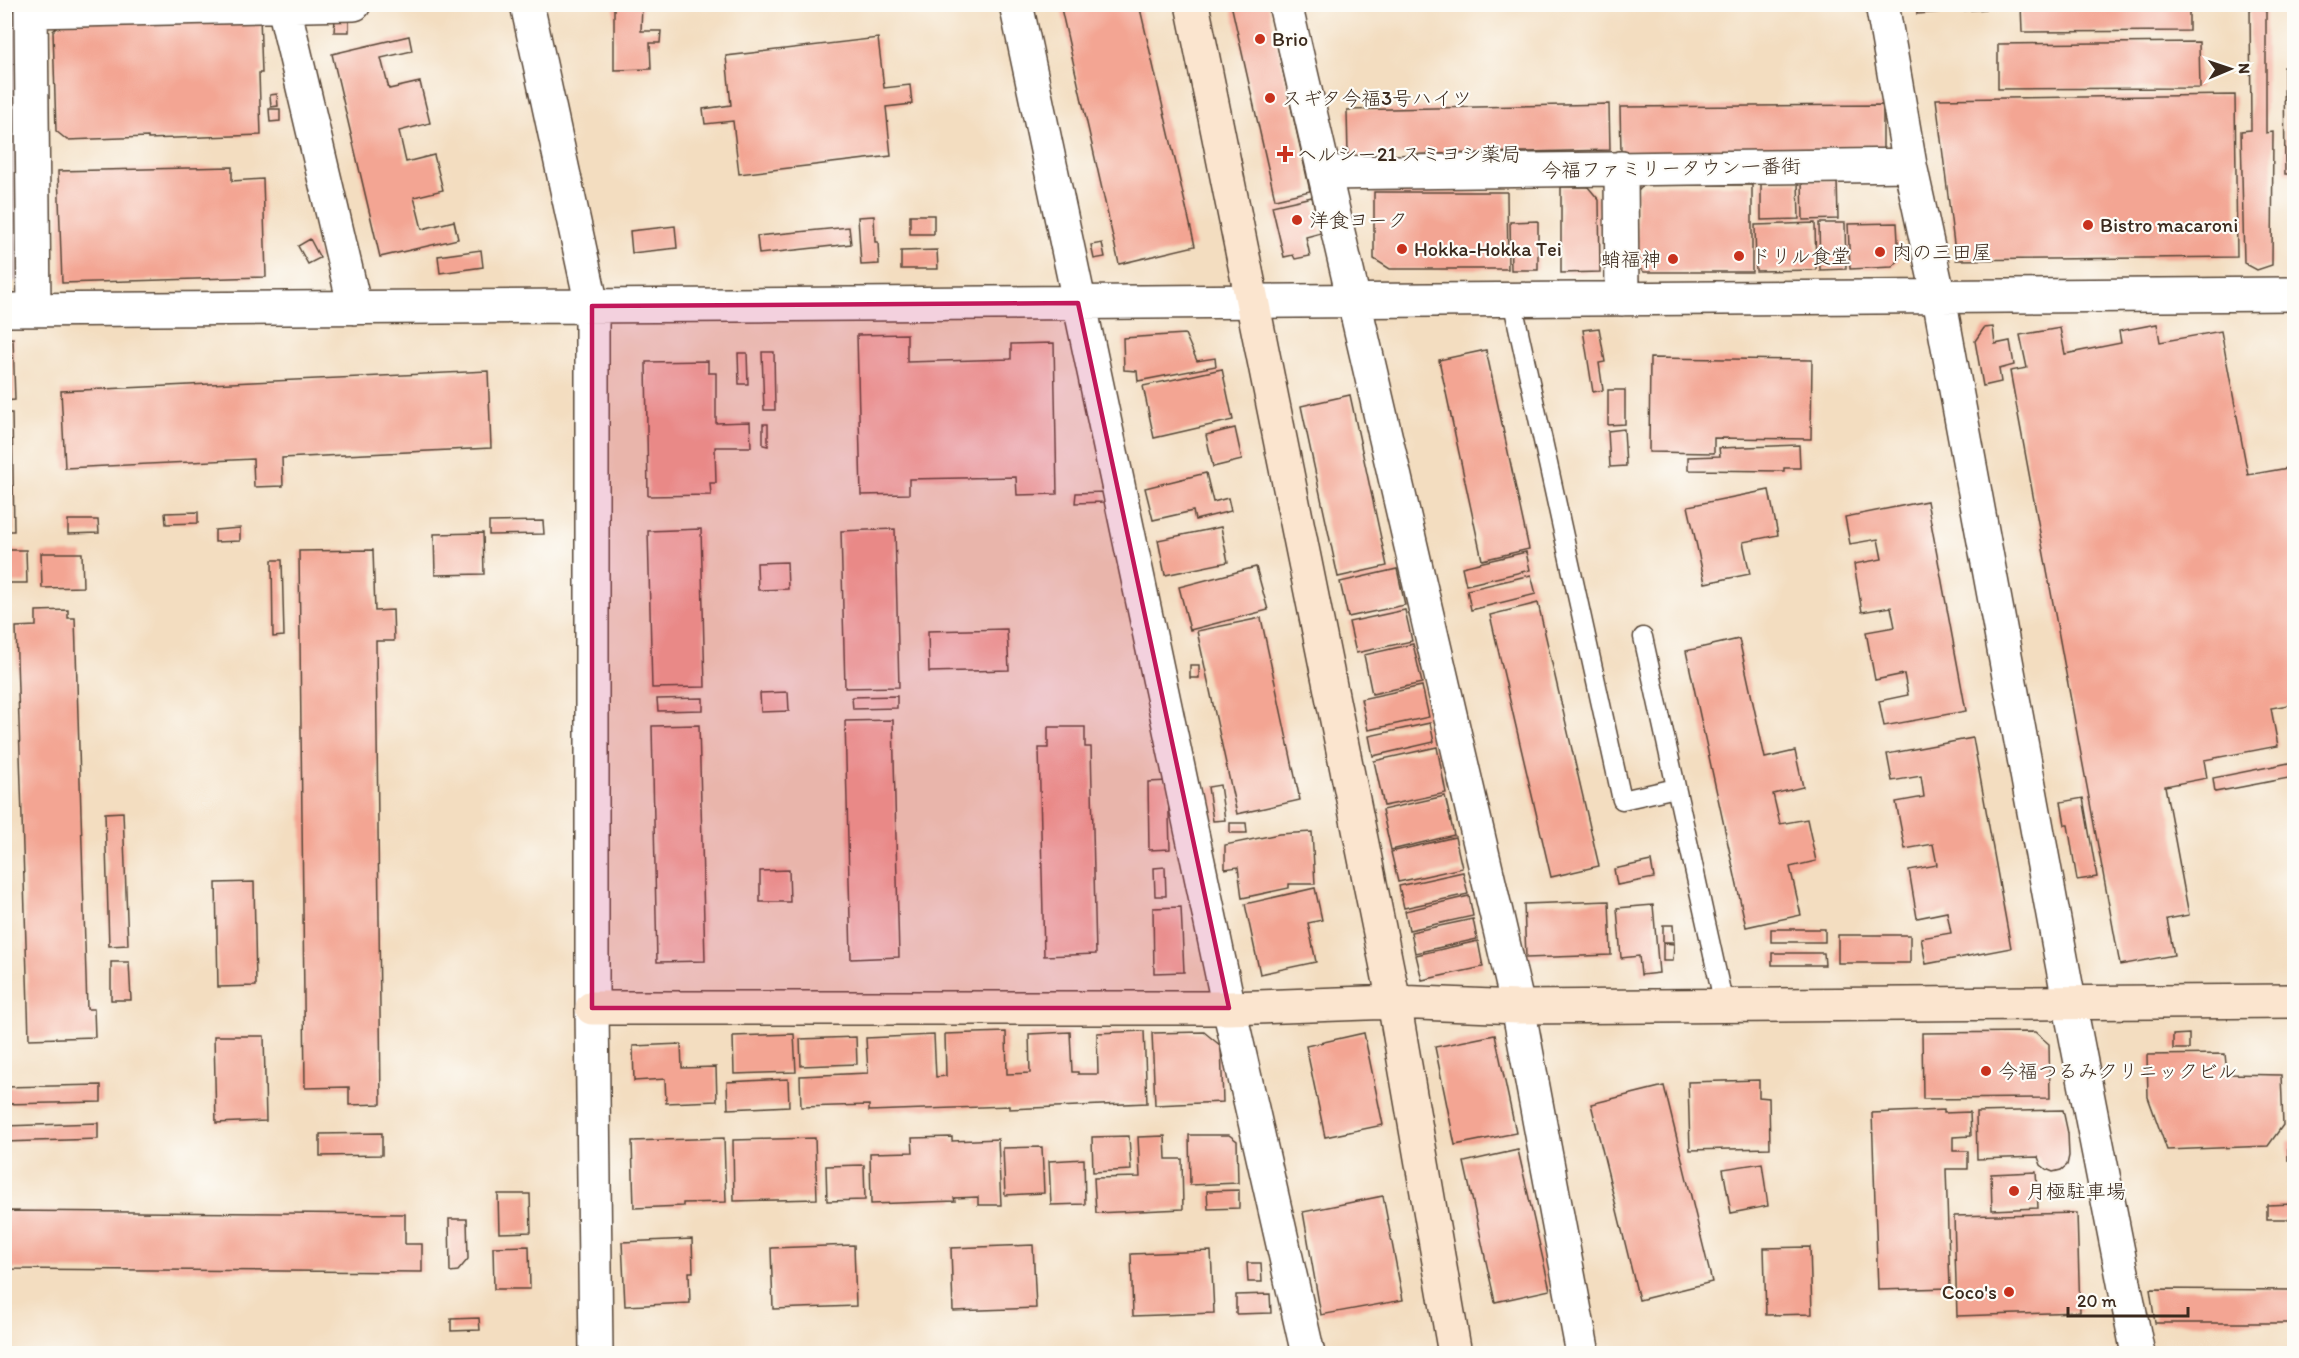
<svg xmlns="http://www.w3.org/2000/svg" width="2299" height="1358" font-family="Itim,'Klee One',sans-serif">
<rect width="100%" height="100%" fill="#fdfcf7"/>
<filter id="ink" filterUnits="userSpaceOnUse"><feTurbulence type="fractalNoise" baseFrequency=".0167" numOctaves="2"/><feDisplacementMap in="SourceGraphic" scale="12" xChannelSelector="R" yChannelSelector="G"/><feConvolveMatrix kernelMatrix="1 2 1 2 8 2 1 2 1" color-interpolation-filters="sRGB"/></filter>
<filter id="wash" filterUnits="userSpaceOnUse"><feTurbulence type="fractalNoise" baseFrequency=".008" numOctaves="4" result="noise"/><feDisplacementMap in="SourceGraphic" scale="24" xChannelSelector="R" yChannelSelector="G"/><feGaussianBlur stdDeviation="1.35" result="paint"/><feColorMatrix in="noise" values="0 0 0 0 0 0 0 0 0 0 0 0 0 0 0 0 0 1.4 0 .05"/><feComposite in="paint" operator="in"/></filter>
<g filter="url(#wash)">
<rect width="100%" height="100%" fill="#f3ddc0"/>
<!-- industrial -->
<path fill="#d1c0bd" d="M4,5H23L21,281L5,282Z"/>
<g id="blocks">
<!-- building -->
<path fill="#f3a593" d="M614,4H642L641,31H661L660,43H650L651,69L614,70Z
M1060,4H1139L1195,246L1119,264Z
M1231,4H1268L1310,191L1275,199Z
M1916,4H1986V9L1917,14Z
M2250,4H2266V133L2273,132L2272,265L2257,270L2244,263L2241,131L2251,130Z
M2021,5H2189V31L2022,32Z
M260,16L262,73H259L261,135L148,139V137L67,140L56,131L53,31L66,19Z
M335,20H349V32H334Z
M409,36L412,51L381,58L389,89L420,82L430,123L399,131L406,162L434,155L443,190L414,197L422,229L454,221L458,239L380,257L332,54Z
M878,38L884,88L910,85L912,104L886,107L891,156L739,174L733,121L705,124L703,109L731,105L726,56Z
M2199,42L2200,88L1998,89V44Z
M2284,67H2294V174H2285Z
M277,94L278,106L271,107L270,95Z
M2235,95L2237,257L1956,260L1936,99Z
M1609,104L1610,150L1348,156L1347,110Z
M1883,105V150L1621,153L1620,107Z
M269,109H280V121L270,122Z
M232,167V181L263,179L266,277L62,283L58,171Z
M1837,180L1838,219L1803,220L1802,181Z
M1798,181L1799,219L1761,220V182Z
M1644,185H1752V272H1644L1637,266V192Z
M1561,187H1588L1599,200L1600,272L1561,273Z
M1374,192H1507L1508,269H1390L1374,259Z
M1312,197L1321,233L1306,237L1310,256L1295,259L1293,255L1284,257L1272,206Z
M910,215H934V234H910Z
M874,216L875,242H878L879,264L861,265L858,217Z
M1538,221V270H1511L1510,222Z
M1815,223L1816,270L1756,271L1755,225Z
M1819,223H1845L1846,269L1820,270Z
M1897,223L1899,260L1892,267L1850,269L1848,224Z
M675,226L677,248L632,253L630,231Z
M849,227L851,244L759,254L757,236Z
M310,239L320,258L308,264L298,246Z
M1102,243L1105,257L1094,259L1091,245Z
M481,250L483,267L440,273L438,256Z
M937,250L938,269H901V251Z
M2157,324L2160,342L2221,331L2248,475L2294,467V704L2271,708L2278,746L2204,760L2207,778L2165,786L2189,915L2167,919L2174,955L2120,965L2010,371L2027,368L2020,335L2060,328L2065,354L2121,343L2119,331Z
M1993,327L1995,344L2010,341L2014,365L1999,369L2001,382L1983,386L1975,341L1984,328Z
M1599,328L1605,362L1599,363L1603,390L1593,392L1583,330Z
M907,334V362L1011,359V344L1054,343L1057,494L1017,495L1016,477L909,479V494L861,495L857,335Z
M1185,334L1197,361L1215,358L1216,366L1138,381L1137,371L1124,370L1123,338Z
M13,338L15,400L4,401V339Z
M1486,350L1529,549L1482,560L1439,360Z
M762,352H774L775,410H764Z
M738,353H747L748,384H739Z
M1650,358L1812,360L1811,439L1714,438V453L1649,452Z
M708,361V373H716V423L750,422L751,447H715L716,483H710L711,495L648,496L646,362Z
M1222,369L1233,420L1154,438L1143,386Z
M488,371L491,448L282,458L283,486L254,487L253,459L65,468L61,391Z
M1608,390H1625V424L1608,425Z
M1350,395L1387,566L1338,577L1301,406Z
M4,413H12L14,531H4Z
M763,424H768V446L763,445Z
M1235,428L1242,460L1213,467L1206,435Z
M1624,429L1626,466L1610,467L1608,431Z
M1799,445L1800,468H1784V471L1688,470V457L1720,456L1719,448Z
M1206,473L1213,502L1228,498L1231,511L1195,520L1193,511L1153,520L1145,488Z
M1769,490L1778,535L1743,542L1750,574L1705,583L1688,506Z
M1104,492V502L1075,503L1076,493Z
M1927,501L1966,711L1884,726L1879,701L1908,695L1904,674L1875,680L1866,632L1895,627L1891,607L1862,612L1854,564L1882,559L1878,539L1850,544L1845,517Z
M198,512V523L166,524L165,513Z
M68,520H98L99,533L68,534Z
M543,521L544,534L489,535V522Z
M1221,527L1228,562L1165,575L1158,540Z
M240,528V541L215,542V530Z
M701,529L705,687L652,688L648,531Z
M895,529L899,687L845,688L841,531Z
M483,533L484,574L435,575L434,534Z
M4,550H26L27,583H4Z
M373,550L375,611L393,610L394,641H376L381,1104L349,1105V1087L305,1088L299,551Z
M1526,552L1530,570L1466,585L1462,567Z
M41,553H82L83,587L42,588Z
M272,560H282L284,636L273,637Z
M787,562L788,589L758,590L757,563Z
M1256,567L1268,610L1190,630L1179,587Z
M1397,569L1405,605L1348,617L1340,582Z
M1531,575L1536,594L1471,610L1467,590Z
M1538,603L1599,866L1551,877L1490,615Z
M68,610V618H75L87,1009H94L95,1037L29,1039L16,627L36,626V611Z
M1405,610L1412,641L1356,653L1349,622Z
M1261,618L1300,800L1237,814L1197,631Z
M1007,629L1009,670L929,672L928,631Z
M1739,639L1765,758L1795,751L1803,787L1773,794L1780,824L1807,819L1816,861L1790,867L1801,915L1746,927L1686,651Z
M1413,644L1422,683L1372,694L1364,655Z
M1190,665H1199V678H1190Z
M1422,686L1429,717L1368,730L1361,699Z
M788,692L789,711L761,712L760,693Z
M897,696V708L853,709L852,697Z
M703,698V710L658,711L657,699Z
M893,720L899,957L851,959L845,721Z
M1430,723L1434,742L1373,756L1369,736Z
M699,725L705,961L657,962L652,726Z
M1048,727H1085V747H1091L1096,954L1044,956L1039,748H1048Z
M1973,738L2011,948L1926,964L1921,938L1951,933L1947,912L1917,918L1909,870L1937,865L1933,844L1905,849L1896,802L1924,797L1921,776L1892,781L1887,754Z
M1437,747L1446,793L1384,806L1374,761Z
M2294,762V777L2215,792L2213,778Z
M1168,781L1170,849L1149,850L1148,782Z
M1220,785L1225,820L1213,821L1208,787Z
M1445,796L1454,835L1391,850L1382,810Z
M2083,798L2097,877L2077,880L2068,825H2065L2061,802Z
M123,812L128,945L109,946L105,813Z
M1230,823H1246L1247,833H1230Z
M1312,832L1315,884H1289V888L1242,898L1238,867L1225,869V845L1279,834Z
M1455,837L1462,868L1398,882L1391,852Z
M1651,861L1654,878L1617,885L1614,869Z
M1165,867L1166,896H1155L1154,868Z
M789,870L790,902H760V871Z
M1463,872L1468,894L1404,908L1399,886Z
M254,882L256,986L218,987L216,883Z
M1315,888L1322,920L1308,923L1316,962L1260,974L1245,904Z
M1469,896L1473,916L1409,930L1405,911Z
M1609,901L1611,955L1526,958L1524,904Z
M1653,905L1659,973L1641,975L1639,956L1621,958L1617,908Z
M1181,907L1184,972L1154,973L1153,908Z
M1473,919L1477,939L1415,953L1411,932Z
M1663,925H1673L1674,942H1663Z
M1771,929H1825V942H1771Z
M1838,935H1910V963H1838Z
M1478,941L1483,967L1422,980L1416,955Z
M1663,943L1674,944L1673,961H1663Z
M1772,953H1824L1825,965H1772Z
M111,962H129L131,1000H111Z
M1144,1031L1147,1103L1009,1109V1106L869,1111V1105L801,1107L800,1076L868,1073L866,1038L934,1035L936,1077L946,1076L945,1034L1006,1032L1007,1074L1030,1073L1029,1034L1070,1032L1072,1072H1078V1074H1098L1097,1033Z
M1204,1032L1221,1046L1223,1102L1155,1105L1152,1033Z
M2035,1032L2049,1044L2050,1098L1923,1099L1922,1033Z
M1364,1033L1383,1125L1325,1137L1306,1046Z
M794,1034L796,1072L734,1074L733,1036Z
M2189,1034V1049H2173V1035Z
M1495,1035L1516,1133L1455,1145L1435,1047Z
M214,1036H264L266,1121L216,1123Z
M856,1037L857,1064L801,1066L800,1039Z
M681,1044L682,1068L716,1067L717,1101L666,1103L665,1079L634,1081L633,1046Z
M2225,1054L2227,1074L2281,1075L2283,1125L2268,1146L2167,1150L2148,1097L2147,1055Z
M788,1079L789,1106L728,1109L727,1082Z
M1759,1080V1097L1769,1098L1770,1148L1690,1150L1688,1082Z
M101,1085V1102L4,1104V1087Z
M1664,1086L1712,1282L1639,1300L1591,1104Z
M1944,1110V1113L1970,1112L1971,1136L1953,1137V1151H1968V1169H1946L1950,1288L1878,1290L1872,1113Z
M2063,1110L2068,1133L2069,1156L2067,1165L2061,1170L2053,1172L2046,1169L2041,1165L2038,1157L1977,1159L1976,1112Z
M98,1123V1139L4,1142V1126Z
M382,1133V1155L320,1156V1134Z
M1189,1135H1229L1237,1141L1238,1183L1190,1185Z
M1129,1136L1131,1170L1093,1172L1092,1137Z
M1165,1136L1166,1159H1182L1183,1209L1096,1213L1094,1178L1140,1177L1138,1137Z
M952,1137V1141L998,1139L1001,1205H978V1197L954,1198L955,1201L871,1204L870,1153L913,1152L912,1138Z
M724,1138L726,1202L683,1203V1206L634,1208L632,1141Z
M815,1138L817,1199L734,1201L733,1140Z
M2288,1141H2294V1159L2288,1160Z
M1042,1147L1044,1193L1005,1195L1003,1148Z
M1518,1150L1550,1290L1495,1302L1464,1162Z
M1084,1159L1085,1204L1051,1205L1049,1161Z
M1762,1163L1768,1206L1731,1213L1723,1169Z
M864,1165L865,1200L827,1201L826,1166Z
M2036,1172L2038,1208L1992,1210L1991,1174Z
M1239,1190V1208L1208,1209L1207,1191Z
M498,1194H530L531,1232L499,1233Z
M1383,1196L1403,1300L1321,1315L1303,1212Z
M2294,1204V1219H2267V1205Z
M4,1211L405,1214V1244H422V1272L4,1269Z
M2077,1213L2080,1312L1957,1316L1954,1216Z
M449,1219H467L468,1259L458,1271L450,1272Z
M692,1239L693,1272H689L690,1303L625,1306L622,1242Z
M854,1245L856,1306L773,1309L771,1248Z
M1033,1245L1036,1308L953,1311L951,1248Z
M529,1246L530,1289H494L493,1247Z
M1810,1247L1812,1314L1766,1315L1764,1248Z
M1211,1251L1214,1313L1133,1316L1131,1254Z
M1247,1263H1261L1262,1282H1248Z
M2150,1289L2294,1290V1323H2155Z
M1270,1294L1271,1313L1236,1314V1295Z
M479,1318L480,1330L451,1331V1319Z"/>
</g>
</g>
<g filter="url(#ink)">
<use href="#blocks" fill-opacity="0" stroke="#574536" stroke-width="1.5"/>
<g fill="none" stroke-linecap="round" stroke-linejoin="round">
<!-- lane casing -->
<g stroke="#574536" stroke-width="21">
<path id="lane" d="M1512,300L1622,800L1676,788
M1643,637L1724,1005"/>
</g>
<!-- street casing -->
<g stroke="#574536" stroke-width="36">
<path id="street" d="M527,4L592,306V1008L596,1354
M1016,4L1229,1008L1308,1354
M1285,4L1518,1007L1583,1354
M1882,4L1910,165L1939,298L2069,1001L2138,1354
M284,7L355,308
M1621,168L1622,299
M1324,173L1910,165
M4,310L2294,294
M34,310L31,11L354,4"/>
</g>
<!-- secondary casing -->
<g stroke="#574536" stroke-width="36">
<path id="secondary" d="M1192,4L1394,1002L1455,1354
M592,1008H1229L1394,1002L1518,1007L2294,1001"/>
</g>
<!-- lane -->
<use href="#lane" stroke="#fff" stroke-width="18"/>
<!-- street -->
<use href="#street" stroke="#fff" stroke-width="33"/>
<!-- secondary -->
<use href="#secondary" stroke="#fbe5cf" stroke-width="33"/>
</g>
</g>
<!-- marked area -->
<path fill="#c2185b" fill-opacity="0.2" stroke="#c2185b" stroke-width="4.5" stroke-linejoin="round" d="M1078,303L1229,1008H592V306Z"/>
<!-- markers -->
<g fill="#c8321e" stroke="#fdfcf7" stroke-width="2">
<circle cx="1260" cy="39" r="6"/>
<circle cx="1270" cy="98" r="6"/>
<path d="M1282 145h6v6h6v6h-6v6h-6v-6h-6v-6h6z"/>
<circle cx="1297" cy="220" r="6"/>
<circle cx="2088" cy="225" r="6"/>
<circle cx="1402" cy="249" r="6"/>
<circle cx="1880" cy="252" r="6"/>
<circle cx="1739" cy="256" r="6"/>
<circle cx="1673" cy="259" r="6"/>
<circle cx="1986" cy="1071" r="6"/>
<circle cx="2014" cy="1191" r="6"/>
<circle cx="2009" cy="1292" r="6"/>
</g>
<g text-anchor="middle" stroke-width="4.5" stroke-linejoin="round" paint-order="stroke">
<!-- poi labels -->
<g font-size="20" fill="#3b2a1e" stroke="#fdfcf7" text-anchor="start">
<text x="1272" y="46">Brio</text>
<text x="1282" y="105">スギタ今福3号ハイツ</text>
<text x="1297" y="161">ヘルシー21 スミヨシ薬局</text>
<text x="1309" y="227">洋食ヨーク</text>
<text x="2100" y="232">Bistro macaroni</text>
<text x="1414" y="256">Hokka-Hokka Tei</text>
<text x="1892" y="259">肉の三田屋</text>
<text x="1751" y="263">ドリル食堂</text>
<text x="1661" y="266" text-anchor="end">蛸福神</text>
<text x="1998" y="1078">今福つるみクリニックビル</text>
<text x="2026" y="1198">月極駐車場</text>
<text x="1997" y="1299" text-anchor="end">Coco's</text>
</g>
<!-- street labels -->
<g font-size="20" fill="#3b2a1e" stroke="#fdfcf7">
<text transform="translate(1671 168) rotate(-1)" y="7">今福ファミリータウン一番街</text>
</g>
</g>
<!-- margin -->
<rect width="2299" height="1358" fill="none" stroke="#fdfcf7" stroke-width="24"/>
<!-- north arrow -->
<g transform="translate(2230 69) rotate(88)" stroke="#fdfcf7" stroke-width="4.5" paint-order="stroke">
<path d="M0-4.5L10 22L0 15L-10 22Z" fill="#3b2a1e"/>
<text y="-9" font-size="16" font-weight="bold" text-anchor="middle" fill="#3b2a1e">N</text>
</g>
<!-- scale -->
<path d="M2068 1307v9h120v-9" fill="none" stroke="#3b2a1e" stroke-width="3"/>
<text x="2077" y="1307" font-size="18" fill="#3b2a1e" stroke="#fdfcf7" stroke-width="4.5" paint-order="stroke">20 m</text>
</svg>
